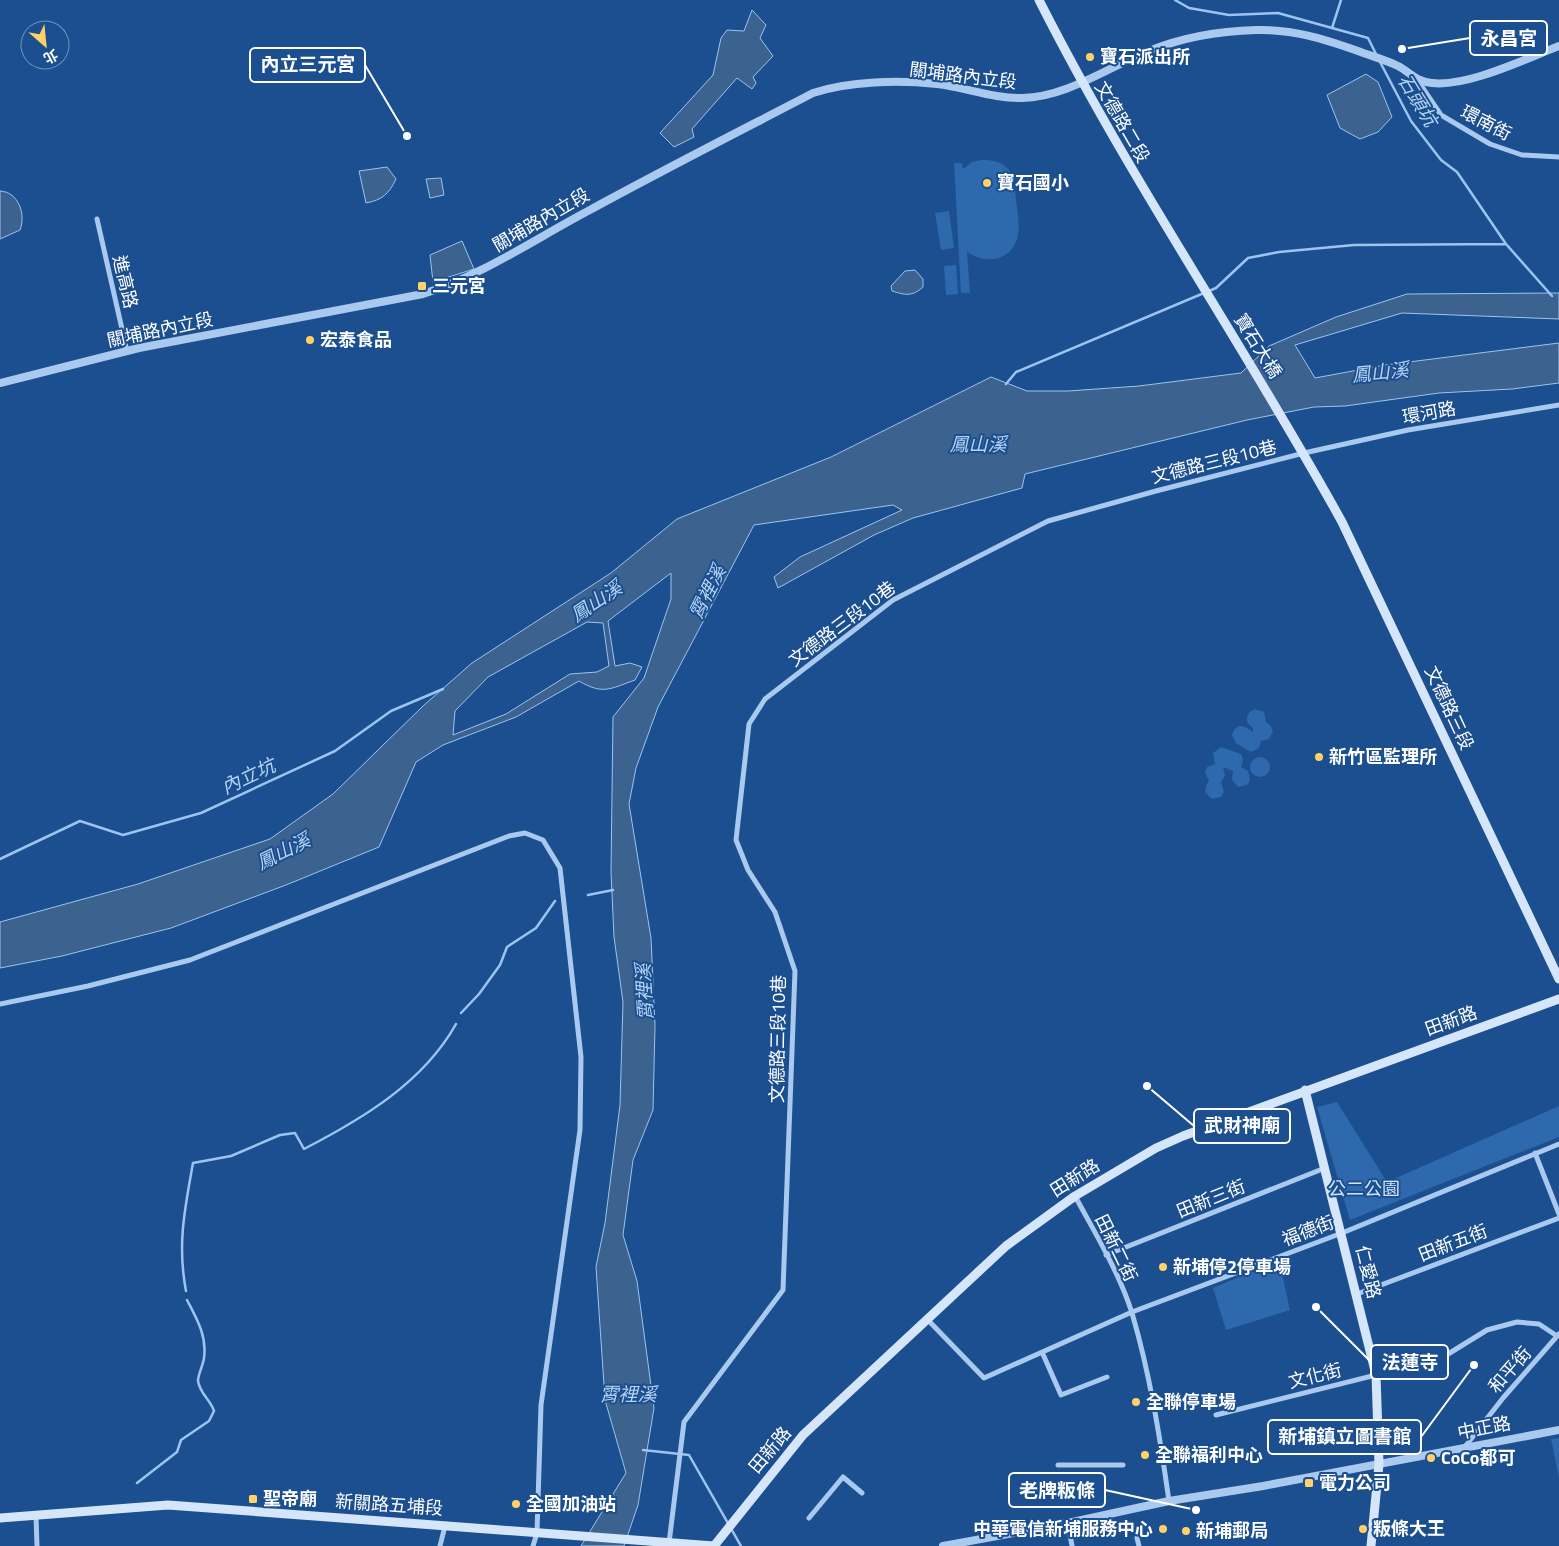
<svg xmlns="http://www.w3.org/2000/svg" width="1559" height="1546" font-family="'Titillium Web','Noto Sans TC',sans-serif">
<rect width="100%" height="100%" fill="#1b4f8f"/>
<!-- green -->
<path fill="#2e69ad" d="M981,160C992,160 1002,161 1009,170C1015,178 1015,190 1016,200C1017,210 1020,224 1018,235C1013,261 986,265 967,252L970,293H961L954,163H962L963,169L972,162Z
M949,211L954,248L941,250L935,213Z
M956,265L958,294L946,295L944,266Z
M1255,709L1264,712L1266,722L1270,725L1273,731L1269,739L1261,741L1259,748L1251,752L1236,743L1232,735C1236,722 1246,726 1253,732V728C1244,723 1245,713 1255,709Z
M1221,747L1241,754L1243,760L1241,767L1248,771L1250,780L1247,785L1238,787L1232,780L1233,771L1223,767L1225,776L1221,782L1224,792L1221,797L1212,799L1205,792L1206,786L1209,781L1205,773L1207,767L1215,764L1213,753Z
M1250 767a10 10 0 1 1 20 0a10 10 0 1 1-20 0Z
M1337,1102L1387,1182L1559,1106V1137L1350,1220L1317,1107Z
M1279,1260L1290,1310L1226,1330L1213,1288Z
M1559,1438V1478L1551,1439Z"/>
<!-- water -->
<path fill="#3c6290" stroke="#9cc4f0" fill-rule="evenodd" d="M752,10L766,25L760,38L773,56L753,77L756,83L752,89L737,78L692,129L694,137L674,147L660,133L713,75L721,38L727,30L744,31Z
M1366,74L1378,82L1392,117L1378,132L1360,139L1340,128L1327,95Z
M387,167L396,179C389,194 382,200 366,203L359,171Z
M441,178L444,195L430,198L426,179Z
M0,191C19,192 26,215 20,230L0,239Z
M462,241L474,269L433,282L430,255Z
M915,270L923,279V287C912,297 905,295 892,291L891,286L905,271Z
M1559,293V319L1402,313L1295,345L1315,378L1385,365L1559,343V383L1512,389L1439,393L1345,406L1314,407L1247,420L1025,474L1022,488L913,518L874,535L778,588L774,577L800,557L902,510L893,505L754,525L658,707L636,768L629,804L651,938L655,1026L653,1110L633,1160L623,1235L637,1281L654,1408L638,1505L624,1546H581L626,1473L605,1400L596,1267L605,1223L620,1105L623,1002L614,937L611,872L613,717L644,678L671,599V573L608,621L615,666L630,663L642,667L635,680C610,689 603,695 579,681L516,717L443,745L416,762L379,847L286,885L171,928L62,956L0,968V922L138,884L270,839L333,794L423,706L472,663L611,573L677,519L831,457L991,377L1027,391H1068L1139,386L1241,373L1269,346L1336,317L1407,294ZM587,622L603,623L609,666L597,672L570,674L506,714L453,735L455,711L488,677Z"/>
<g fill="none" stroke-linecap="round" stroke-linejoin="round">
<!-- stream -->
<path stroke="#9cc4f0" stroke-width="2.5" d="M1175,0L1189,8L1229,15L1278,13L1368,38L1377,56
M1332,28L1341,0
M1379,60L1411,121L1441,160L1457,172L1506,244L1552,296
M1209,291L1216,288L1248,258L1279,252L1354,245L1506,244
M1006,384L1016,372L1204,293
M0,859L80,821L123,835L201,813L335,751L391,711L443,689
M588,895L613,890
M461,1013L479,994L500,965L507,947L536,928L555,901
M186,1291C177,1244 185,1208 193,1163L231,1156L280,1135L295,1133L304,1149C362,1119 423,1083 456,1024
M643,1450L689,1455L741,1546
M137,1483L177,1452L181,1440L209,1421L214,1411C210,1399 200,1394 198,1381C198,1374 203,1366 204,1358C207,1336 197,1319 187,1300"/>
<!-- minor -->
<path stroke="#a9c9ee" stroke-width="5" d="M1418,81L1441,115L1490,144L1522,155L1559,157
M97,219L127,351
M0,1004L88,986L190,960L509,836L525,833L543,840L560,868L581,1057L580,1130L541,1405L537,1533L533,1546
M1535,1153L1559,1214
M1075,1196C1095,1233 1119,1272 1132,1313C1150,1374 1160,1438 1169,1501
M1106,1255L1325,1168
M1357,1294L1559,1218
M926,1318L984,1378L1132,1312L1342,1233L1559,1144
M1042,1352L1061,1395L1107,1377
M1216,1415L1440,1359L1487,1330L1517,1322L1539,1324L1557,1336
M1464,1448L1503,1398L1559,1334
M1058,1465H1123
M36,1516L37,1546
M809,1518L843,1477L862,1493
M1068,1523L1072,1546
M1137,1538L1139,1546
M669,1543L684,1422L783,1290L795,971L775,912L748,870L736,840L749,724L765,699L893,600L1048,521L1156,491L1304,453L1408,430L1559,405
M440,1546L445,1526"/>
<!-- tertiary -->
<path stroke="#a9c9ee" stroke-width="8" d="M0,383L139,348L423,294C483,275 533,240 588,211C663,170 738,132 813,93C849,81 899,80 937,84C964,87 995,99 1022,98C1067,97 1108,67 1149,51C1183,37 1220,31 1256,30C1293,29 1324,39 1358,51C1371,56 1386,60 1398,66C1411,73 1417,82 1432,83C1468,87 1525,59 1559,46
M943,1546L1068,1523L1169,1501L1263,1486L1559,1430"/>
<!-- secondary -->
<path stroke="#d6e6fa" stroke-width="9" d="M1039,0C1130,180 1245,346 1342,522L1559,979
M1305,1090L1376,1375L1379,1464L1371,1546
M0,1518L168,1505L714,1546L803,1435L1006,1246L1075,1196L1156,1148L1183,1136L1559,999"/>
</g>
<!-- markers -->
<g fill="#ffd166" stroke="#1b4f8f" stroke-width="2">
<circle cx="1090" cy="57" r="5"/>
<circle cx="987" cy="183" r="5"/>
<rect x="417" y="281" width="10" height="10" rx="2.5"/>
<circle cx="310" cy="340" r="5"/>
<circle cx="1319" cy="757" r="5"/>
<circle cx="1163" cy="1267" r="5"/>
<circle cx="1136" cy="1402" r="5"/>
<circle cx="1145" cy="1455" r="5"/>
<circle cx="1431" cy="1458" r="5"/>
<rect x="1304" y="1478" width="10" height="10" rx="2.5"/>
<rect x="248" y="1494" width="10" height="10" rx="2.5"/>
<circle cx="516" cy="1504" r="5"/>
<circle cx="1163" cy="1529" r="5"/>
<circle cx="1363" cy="1529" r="5"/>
<circle cx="1186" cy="1531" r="5"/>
</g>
<g text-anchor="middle" stroke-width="4" stroke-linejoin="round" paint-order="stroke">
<!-- poi labels -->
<g font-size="18" font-weight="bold" fill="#fff" stroke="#1b4f8f" text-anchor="start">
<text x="1100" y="63">寶石派出所</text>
<text x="997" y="189">寶石國小</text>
<text x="432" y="292">三元宮</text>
<text x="320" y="346">宏泰食品</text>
<text x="1329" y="763">新竹區監理所</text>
<text x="1173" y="1273">新埔停2停車場</text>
<text x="1146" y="1408">全聯停車場</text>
<text x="1155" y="1461">全聯福利中心</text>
<text x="1441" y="1464">CoCo都可</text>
<text x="1319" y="1489">電力公司</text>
<text x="263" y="1505">聖帝廟</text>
<text x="526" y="1510">全國加油站</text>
<text x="1153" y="1535" text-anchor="end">中華電信新埔服務中心</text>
<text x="1373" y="1535">粄條大王</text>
<text x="1196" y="1537">新埔郵局</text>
</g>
<!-- street labels -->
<g font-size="18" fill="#fff" stroke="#1b4f8f">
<text transform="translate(963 76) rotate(7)" y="6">關埔路內立段</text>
<text transform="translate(1122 122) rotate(60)" y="6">文德路二段</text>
<text transform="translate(1486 123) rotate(27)" y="6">環南街</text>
<text transform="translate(541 220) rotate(-30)" y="6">關埔路內立段</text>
<text transform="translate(125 282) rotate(77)" y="6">進高路</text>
<text transform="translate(160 330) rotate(-12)" y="6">關埔路內立段</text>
<text transform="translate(1258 346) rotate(58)" y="6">寶石大橋</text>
<text transform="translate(1429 413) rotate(-10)" y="6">環河路</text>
<text transform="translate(1214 462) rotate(-14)" y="6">文德路三段10巷</text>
<text transform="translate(842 624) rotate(-37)" y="6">文德路三段10巷</text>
<text transform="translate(1449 708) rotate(65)" y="6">文德路三段</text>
<text transform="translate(1451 1021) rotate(-20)" y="6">田新路</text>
<text transform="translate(778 1039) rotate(-89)" y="6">文德路三段10巷</text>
<text transform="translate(1075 1178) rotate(-32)" y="6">田新路</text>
<text transform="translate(1211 1199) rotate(-22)" y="6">田新三街</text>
<text transform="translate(1308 1231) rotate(-21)" y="6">福德街</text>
<text transform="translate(1453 1243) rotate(-21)" y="6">田新五街</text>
<text transform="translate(1116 1248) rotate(64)" y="6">田新二街</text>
<text transform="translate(1368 1272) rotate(76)" y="6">仁愛路</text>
<text transform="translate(1510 1370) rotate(-49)" y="6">和平街</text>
<text transform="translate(1315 1376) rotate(-14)" y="6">文化街</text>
<text transform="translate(1484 1428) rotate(-11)" y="6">中正路</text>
<text transform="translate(770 1450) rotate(-50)" y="6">田新路</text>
<text transform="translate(389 1505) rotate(4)" y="6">新關路五埔段</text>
</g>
<!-- park labels -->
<g font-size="18" fill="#cfe3fa" stroke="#1b4f8f">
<text x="1364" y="1195">公二公園</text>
</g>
<!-- water labels -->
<g font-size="19" font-style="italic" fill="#b5d3f5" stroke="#1b4f8f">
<text transform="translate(1418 100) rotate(59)" y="7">石頭坑</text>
<text transform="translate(1380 372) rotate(-6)" y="7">鳳山溪</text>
<text x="978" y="451">鳳山溪</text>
<text transform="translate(707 592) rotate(-63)" y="7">霄裡溪</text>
<text transform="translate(596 601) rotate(-34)" y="7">鳳山溪</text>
<text transform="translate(248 776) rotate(-25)" y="7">內立坑</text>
<text transform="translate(283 851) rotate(-27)" y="7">鳳山溪</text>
<text transform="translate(644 992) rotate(-93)" y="7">霄裡溪</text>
<text x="628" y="1401">霄裡溪</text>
</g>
</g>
<!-- callouts -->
<path fill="none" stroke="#fff" stroke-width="2" d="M1402 49L1470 38M407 136L365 65M1147 1086L1194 1126M1316 1307L1371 1362M1474 1365L1421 1437M1196 1510L1105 1490"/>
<g fill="#fff" stroke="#1b4f8f" stroke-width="2">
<circle cx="1402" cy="49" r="5"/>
<circle cx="407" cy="136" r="5"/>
<circle cx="1147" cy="1086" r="5"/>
<circle cx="1316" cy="1307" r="5"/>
<circle cx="1474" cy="1365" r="5"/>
<circle cx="1196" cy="1510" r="5"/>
</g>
<g fill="#1b4f8f" stroke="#fff" stroke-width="2">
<rect x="1470" y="21" width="77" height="34" rx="5"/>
<rect x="250" y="48" width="115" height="34" rx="5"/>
<rect x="1194" y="1109" width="96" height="34" rx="5"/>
<rect x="1371" y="1345" width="77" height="34" rx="5"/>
<rect x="1268" y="1420" width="153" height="34" rx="5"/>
<rect x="1009" y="1473" width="96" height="34" rx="5"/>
</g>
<g font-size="19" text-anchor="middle" font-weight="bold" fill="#fff">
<text x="1509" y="45">永昌宮</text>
<text x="308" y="71">內立三元宮</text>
<text x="1242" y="1132">武財神廟</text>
<text x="1410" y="1369">法蓮寺</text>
<text x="1345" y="1443">新埔鎮立圖書館</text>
<text x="1057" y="1497">老牌粄條</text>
</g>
<!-- north arrow -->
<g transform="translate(45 45) rotate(153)"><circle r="24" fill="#1b4f8f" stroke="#7695bc"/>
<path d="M0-4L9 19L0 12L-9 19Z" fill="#ffd166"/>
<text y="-8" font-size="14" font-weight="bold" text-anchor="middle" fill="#ffffff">北</text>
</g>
</svg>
